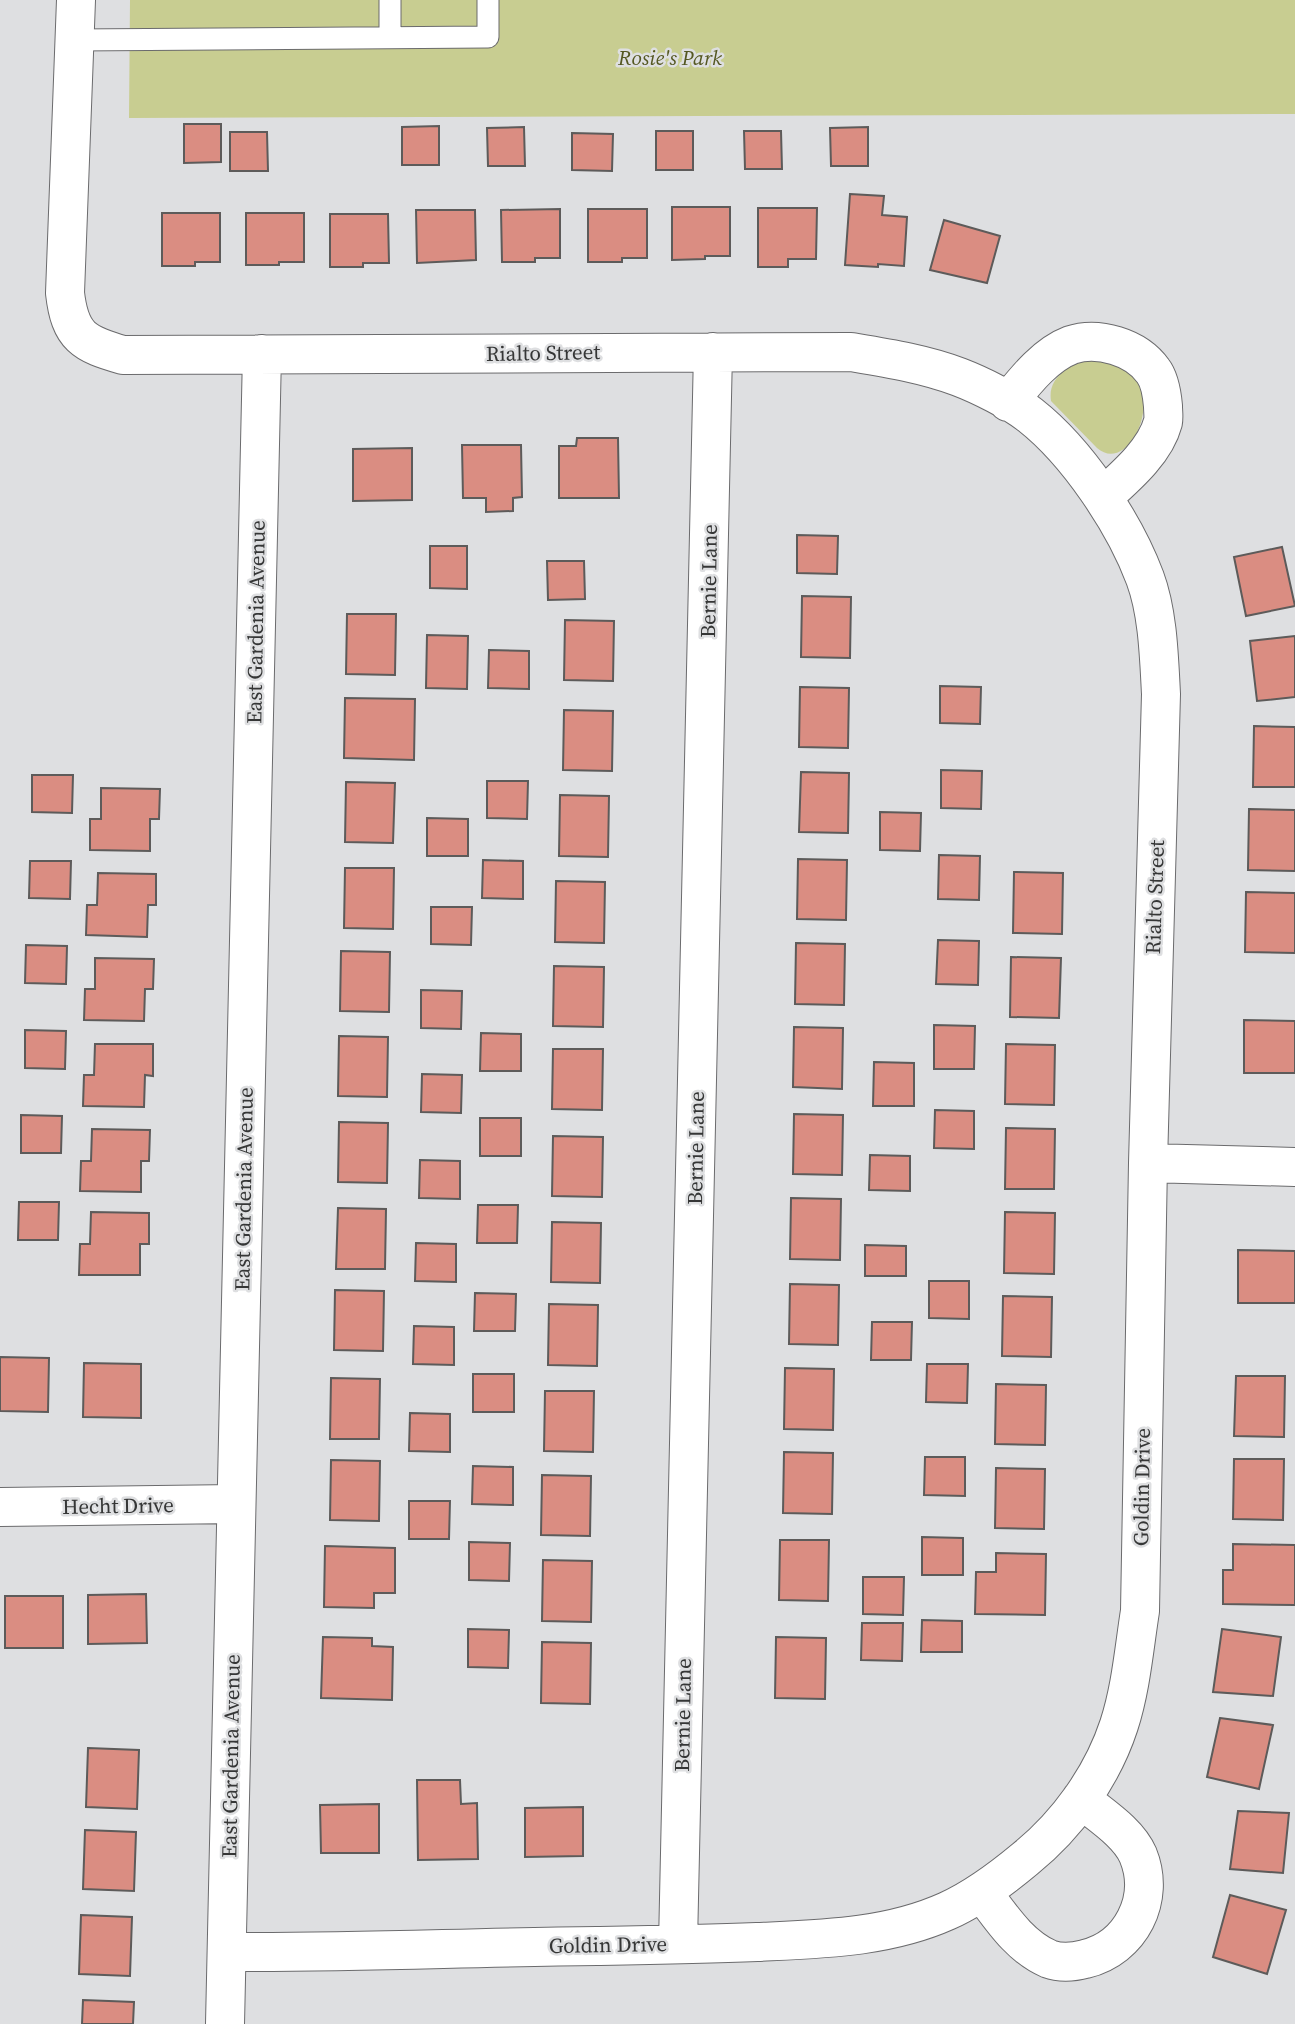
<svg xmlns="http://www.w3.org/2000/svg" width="1295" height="2024" font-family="'Source Serif 4',serif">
<rect width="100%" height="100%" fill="#dedfe1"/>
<!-- green -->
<path fill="#c8cd91" d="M130,0H1295V114L129,118Z
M1093,359C1102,361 1112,363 1120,366C1170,388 1130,477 1097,448L1051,401C1047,376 1072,363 1093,359Z"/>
<!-- building -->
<path fill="#da8d82" stroke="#5d5b5a" stroke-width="2" d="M184,124H221V162L184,163Z
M439,126V165H402V127Z
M524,127L525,166H488L487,128Z
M868,127V166H831L830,128Z
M656,131H693V170H656Z
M744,131H781L782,169H745Z
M230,132H267L268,171H230Z
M572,133L613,134L612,171L572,170Z
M850,194L884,196L882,215L907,217L904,266L878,264V267L845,265Z
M672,207H730V256H705V259L672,260Z
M758,208H817L816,259H788V267H758Z
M560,209V258H535V262H502L501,210Z
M588,209H647V258H622V262H588Z
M416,210H475L476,260L417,263Z
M162,213H220V262H195V266H162Z
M246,213H304V262H279V265H246Z
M330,214H388L389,263H363V267H330Z
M944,220L1000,236L987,283L930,270Z
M577,438H618L619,498H559V446H576Z
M462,445H521L522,497L513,498V511L486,512V498H463Z
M412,448V500L353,501V449Z
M797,535L838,536L837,574L797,573Z
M430,546H467V589L430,588Z
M1282,547L1295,606L1246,616L1234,557Z
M547,561H584L585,599L548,600Z
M802,596L851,597L850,658L801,657Z
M347,614H396L395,675L346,674Z
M565,620L614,621L613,681L564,680Z
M427,635L468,636L467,689L426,688Z
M1295,636V697L1257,701L1250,641Z
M489,650L529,651V689L488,688Z
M940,686L981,687L980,724L940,723Z
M800,687L849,688L848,748L799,747Z
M345,698L415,699L414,760L344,758Z
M564,710L613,711L612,771L563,770Z
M1254,726L1295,727V787H1253Z
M941,770L982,771L981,809L941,808Z
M801,772L849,773L848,833L799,832Z
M32,775H73L72,813L32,812Z
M487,781H528L527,819L487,818Z
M346,782L395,783L393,843L345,842Z
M101,788L160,789L159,819H150V851L90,850V819H101Z
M560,795L609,796L608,857L559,856Z
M1249,809L1295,810V871L1248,870Z
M880,812L921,813L920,851L880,850Z
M427,818L468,819V856H427Z
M939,855L980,856L979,900L938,899Z
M798,859L847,860L846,920L797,919Z
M483,860L523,861V899L482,898Z
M30,861H71L70,899L29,898Z
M345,868H394L393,929L344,928Z
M1014,872L1063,873L1062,934L1013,933Z
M98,873L156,874V905H148L147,937L86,935L87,905H97Z
M556,881L605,882L604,943L555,942Z
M1246,892L1295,893V953L1245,952Z
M431,907H472L471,945L431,944Z
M938,940L979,941L978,985L936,984Z
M796,943L845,944L844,1005L795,1004Z
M26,945L67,946L66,984L25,983Z
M341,951L390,952L389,1012L340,1011Z
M1011,957L1061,958L1059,1018L1010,1017Z
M95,958L154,959L153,989H145L144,1021L84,1020L85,989H95Z
M554,966L604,967L603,1027L553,1026Z
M421,990L462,991L461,1029L421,1028Z
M1244,1020L1295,1021V1073H1244Z
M934,1025L975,1026L974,1069H934Z
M794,1027L843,1028L842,1089L793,1087Z
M25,1030L66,1031L65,1069L25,1068Z
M481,1033L521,1034V1071H480Z
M339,1036L388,1037L387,1097L338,1096Z
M95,1044H153V1076L145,1075L144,1107L83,1106L84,1075H94Z
M1006,1044L1055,1045L1054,1105L1005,1104Z
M553,1049H603L602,1110L552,1109Z
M874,1062L914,1063V1106H873Z
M422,1074L462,1075L461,1113L421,1112Z
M935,1110L974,1111V1149L934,1148Z
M794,1114L843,1115L842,1175L793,1174Z
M21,1115L62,1116L61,1153H21Z
M480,1118H521V1156H480Z
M339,1122L388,1123L387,1183L338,1182Z
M1006,1128L1055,1129L1054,1189H1005Z
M92,1129L150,1130L149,1161H141V1192L80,1191L81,1161H91Z
M553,1136L603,1137L602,1197L552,1196Z
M870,1155L910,1156V1191L869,1190Z
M420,1160L460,1161V1199L419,1198Z
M791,1198L841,1199L840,1260L790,1259Z
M19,1202H59L58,1240H18Z
M478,1205H518L517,1243H477Z
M338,1208L386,1209L385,1269H336Z
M91,1212L149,1213V1244H140V1275H79L80,1244H90Z
M1005,1212L1055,1213L1054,1274L1004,1273Z
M552,1222L601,1223L600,1283L551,1282Z
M416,1243L456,1244V1282L415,1281Z
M865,1245L906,1246V1276H865Z
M1238,1250L1295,1251V1303H1238Z
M929,1281H969V1319L929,1318Z
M790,1284L839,1285L838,1345L789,1344Z
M335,1290L384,1291L383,1351L334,1350Z
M475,1293L516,1294L515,1331H474Z
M1003,1296L1052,1297L1051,1357L1002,1356Z
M549,1304L598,1305L597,1366L548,1365Z
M872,1322H912L911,1360H871Z
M414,1326L454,1327V1365L413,1364Z
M0,1357L49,1358L48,1412L0,1411Z
M84,1363L141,1364V1418L83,1417Z
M927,1364H968L967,1403L926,1402Z
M785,1368L834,1369L833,1430L784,1429Z
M473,1374H514V1412H473Z
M1236,1376H1285L1284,1437L1234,1436Z
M331,1378L380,1379L379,1439H330Z
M996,1384L1046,1385L1045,1445L995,1444Z
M545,1391H594L593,1452L544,1451Z
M410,1413L450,1414V1452L409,1451Z
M784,1452L833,1453L832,1514L783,1513Z
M925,1457H965V1496L924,1495Z
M1234,1459H1284L1283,1520L1233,1519Z
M331,1460L380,1461L379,1521L330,1520Z
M473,1466L513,1467V1505L472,1504Z
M996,1468L1045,1469L1044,1529L995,1528Z
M542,1475L591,1476L590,1536L541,1535Z
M409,1501H450L449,1539H409Z
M922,1537L963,1538V1575H922Z
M780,1540H829L828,1601L779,1600Z
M469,1542L510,1543L509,1581L469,1580Z
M1233,1544L1295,1545V1605L1223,1604V1570H1233Z
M325,1546L395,1548V1593H374V1608L324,1607Z
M996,1553L1046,1554L1045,1615L975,1614L976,1572H996Z
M543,1560L592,1561L591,1622L542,1621Z
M863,1577H904L903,1615L863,1614Z
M146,1594L147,1643L88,1644V1595Z
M5,1596H63V1648H5Z
M922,1620L962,1621V1652H921Z
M862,1623H903L902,1661L861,1660Z
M468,1629L509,1630L508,1668L468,1667Z
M1222,1629L1281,1637L1273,1696L1213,1692Z
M323,1637L372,1638V1646L393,1647L392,1700L321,1698Z
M776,1637L826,1638L825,1699L775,1698Z
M542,1642L591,1643L590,1704L541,1703Z
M1220,1718L1273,1725L1259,1789L1207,1777Z
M88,1748L139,1750L137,1809L86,1807Z
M417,1780H460L461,1804L477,1803L478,1859L418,1860Z
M379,1804V1853H321L320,1805Z
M583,1807V1856L525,1857V1808Z
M1238,1811L1289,1813L1283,1873L1230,1869Z
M85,1830L136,1832L134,1891L83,1889Z
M1230,1895L1286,1910L1267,1974L1213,1957Z
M81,1915L132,1917L130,1976L79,1974Z
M83,2000L134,2002L133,2024H82Z"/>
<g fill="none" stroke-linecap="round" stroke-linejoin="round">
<!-- lane casing -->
<g stroke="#6b6b6d" stroke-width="23">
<path id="lane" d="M390,0V37
M75,40L488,37V0"/>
</g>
<!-- street casing -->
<g stroke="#6b6b6d" stroke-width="40">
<path id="street" d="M76,0L65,293C70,337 84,344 123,355L851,352C887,358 925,364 959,377C980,385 1012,401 1030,415C1077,452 1124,522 1145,578C1158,613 1159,657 1161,694L1148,1163L1140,1611C1134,1649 1131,1688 1119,1725C1102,1777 1067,1825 1025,1859C1001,1879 976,1898 947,1911C887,1938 821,1939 757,1942C704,1944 650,1945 597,1946C474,1947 350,1953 227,1952
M1008,402C1025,381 1045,355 1071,345C1098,336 1136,347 1153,371C1160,380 1162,395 1163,406C1163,412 1164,417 1163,422C1155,452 1125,477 1103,497
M1148,1163L1295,1167
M0,1507L236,1504
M982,1892C1001,1917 1019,1946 1049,1959C1060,1963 1074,1962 1085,1959C1131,1948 1156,1899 1138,1855C1128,1832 1100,1815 1081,1799
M678,1944L713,352
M225,2024L262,354"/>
</g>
<!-- lane -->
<use href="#lane" stroke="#fff" stroke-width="21"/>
<!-- street -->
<use href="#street" stroke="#fff" stroke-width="38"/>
</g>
<g text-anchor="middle" stroke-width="5" stroke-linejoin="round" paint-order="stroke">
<!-- park labels -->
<g font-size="21" font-style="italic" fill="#545721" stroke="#dedfe1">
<text x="670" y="65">Rosie's Park</text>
</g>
<!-- street labels -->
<g font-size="21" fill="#353636" stroke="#dedfe1">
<text transform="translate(543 353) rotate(-1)" y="7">Rialto Street</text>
<text transform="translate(709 581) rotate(-89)" y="7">Bernie Lane</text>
<text transform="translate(256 622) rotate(-89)" y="7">East Gardenia Avenue</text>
<text transform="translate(1155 897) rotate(-88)" y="7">Rialto Street</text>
<text transform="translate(696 1148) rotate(-89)" y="7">Bernie Lane</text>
<text transform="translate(244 1189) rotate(-89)" y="7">East Gardenia Avenue</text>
<text transform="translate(1142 1487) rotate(-89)" y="7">Goldin Drive</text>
<text transform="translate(118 1506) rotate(-1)" y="7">Hecht Drive</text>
<text transform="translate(683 1715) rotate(-89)" y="7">Bernie Lane</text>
<text transform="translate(231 1756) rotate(-89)" y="7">East Gardenia Avenue</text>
<text transform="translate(608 1945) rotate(-1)" y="7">Goldin Drive</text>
</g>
</g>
</svg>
